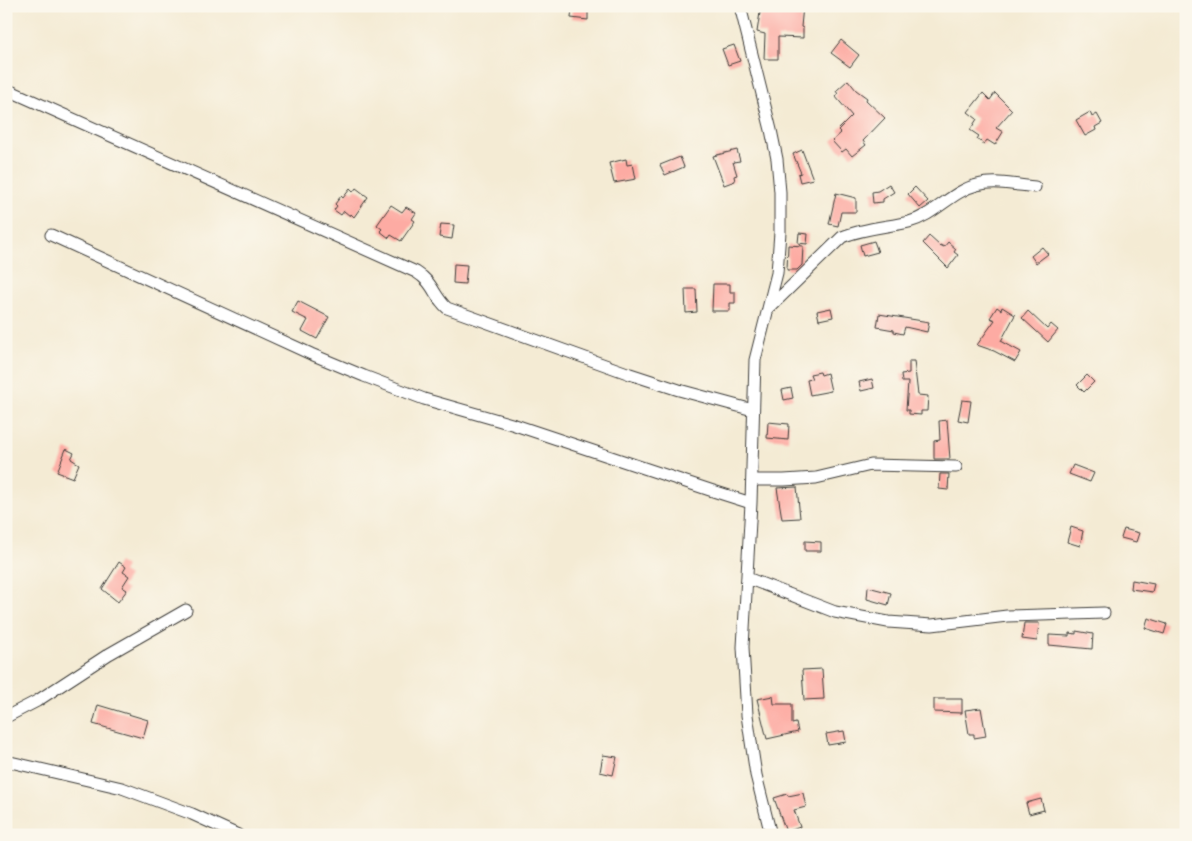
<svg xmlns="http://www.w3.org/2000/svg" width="1192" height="841" font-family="Alegreya,serif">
<rect width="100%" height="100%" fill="#fbf7ec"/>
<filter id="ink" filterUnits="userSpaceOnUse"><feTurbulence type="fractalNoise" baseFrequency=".02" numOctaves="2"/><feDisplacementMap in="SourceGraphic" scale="10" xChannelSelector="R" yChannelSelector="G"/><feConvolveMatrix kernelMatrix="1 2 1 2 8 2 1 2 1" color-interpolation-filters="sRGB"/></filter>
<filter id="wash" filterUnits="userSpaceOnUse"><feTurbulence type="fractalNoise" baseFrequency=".0096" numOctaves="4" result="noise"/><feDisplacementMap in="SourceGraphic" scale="20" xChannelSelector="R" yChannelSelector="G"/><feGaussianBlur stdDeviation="1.12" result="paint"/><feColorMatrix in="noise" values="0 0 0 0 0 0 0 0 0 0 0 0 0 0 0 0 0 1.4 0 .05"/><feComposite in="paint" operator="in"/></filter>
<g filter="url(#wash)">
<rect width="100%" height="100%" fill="#f4ebd4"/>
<g id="blocks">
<!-- building -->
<path fill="#fdaba3" d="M761,6H803L801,27L803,28V38L778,37V59H764L765,34L757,32Z
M572,8L588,9V20L571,18Z
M841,40L859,55L850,67L831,53Z
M734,45L740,61L728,65L722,49Z
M848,80L856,90L867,98L866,100L885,118L863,141L866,145L852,156L846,149L842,152L832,141L841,133L838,130L852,116L835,96L838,94L836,91Z
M983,93L990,100L995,93L1012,110L996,128L1003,132L995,145L987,140L984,144L977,139L979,136L970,130L977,119L968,112Z
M1090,112L1092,117L1097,114L1102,123L1095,127L1096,130L1085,136L1076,120Z
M737,150L740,161L733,162L737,175L734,176L735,181L724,185L713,156Z
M802,150L813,179L800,182L798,174L801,173L793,154Z
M680,157L684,167L665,175L660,165Z
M626,159L627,165L633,164L636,179L614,183L609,163Z
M889,184L894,192L883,199V202L873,203L872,192L878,191Z
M915,187L928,201L920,208L908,194Z
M356,188L368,197L354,217L351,214L350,216L344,211L341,215L334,210L337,206L335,204L341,196L343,198L350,189L353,192Z
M836,193L856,198V212H841L838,226L829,224Z
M391,205L402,212L406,207L416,213L412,219L415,221L401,241L391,235L389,238L380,231L382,229L377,225Z
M441,224L454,225L452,239L439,237Z
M799,233L808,234L807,244L798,243Z
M929,236L940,246V245L944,247L948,242L956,249L954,252L958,255L948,268L923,243Z
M874,241L878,252L863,256L860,245Z
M788,245L803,246L802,265L797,270H787Z
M1042,247L1048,254L1036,263L1031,256Z
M454,264L467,265L465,284L453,283Z
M713,284H730V292H735V303H730V311H712Z
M685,289H696L697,312L686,313Z
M298,301L329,317L317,339L302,331L308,320L292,312Z
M997,307L1001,310L1002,307L1015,315L1001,341L1021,352L1015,362L994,351L977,345L995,320L990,318Z
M831,308L833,317L819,320L817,311Z
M1028,311L1047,329L1051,324L1058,330L1048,342L1022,318Z
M879,314L929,322L927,332L905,327L903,334L894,332V330L877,327Z
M909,361H914L918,395L928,396L927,411H921V415L909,414V410H906L908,382H902L901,374L909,373Z
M820,372L821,375L827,373L831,391L810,395L807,380L812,379L810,374Z
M1087,375L1094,382L1084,392L1077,385Z
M872,379L874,388L861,391L859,382Z
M791,388L793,398L784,400L782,390Z
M962,400L971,401L968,422L958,420Z
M947,420L950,459H934V441L940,440L939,421Z
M768,422L789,424L788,440L767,438Z
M66,449L74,453L71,459L79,464L73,478L57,472Z
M1073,465L1094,473L1090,482L1069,474Z
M940,474H949L948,490L939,489Z
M797,487L800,518L782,519L777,488Z
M1071,527L1083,531L1080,546L1067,542Z
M1124,529L1139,533L1136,542L1121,538Z
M805,541L821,542V551H805Z
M119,562L126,567L123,572L129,576L122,587L127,590L118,602L102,589Z
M1132,580L1154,584L1152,592L1131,589Z
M868,587L891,593L888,605L867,599Z
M1148,618L1167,624L1164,634L1145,628Z
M1024,623H1039L1037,641L1022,639Z
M1076,631L1093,634L1092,649L1049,645V635L1069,636V633L1076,634Z
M822,669L824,699L804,700L802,670Z
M773,696L774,704H792V724L796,723L798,732L767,739L757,699Z
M934,699H962V713L934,712Z
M98,705L148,720L143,738L93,724Z
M981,708L986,736L974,738V734H969L965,710Z
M844,731L846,742L828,745L826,734Z
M603,755L617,757L613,775L600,772Z
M803,793L806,807L794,810L800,827L786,832L774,798L787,794L788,796Z
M1041,799L1044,810L1029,814L1026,803Z"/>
</g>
</g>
<g filter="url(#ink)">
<use href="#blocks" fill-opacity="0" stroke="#3c3b38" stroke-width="1"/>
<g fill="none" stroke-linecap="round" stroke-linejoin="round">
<!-- street casing -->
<g stroke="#3c3b38" stroke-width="13">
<path id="street" d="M740,6L771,130L777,159L780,192V232L777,273L755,360L751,503L743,647L747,715L756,775L771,835
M6,89L416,272C434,283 433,295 447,308L630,374L679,390L753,410
M51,235L311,354L364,376L424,399L515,425L710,490L751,503
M770,307L842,237C864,228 887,227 909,222C935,215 952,191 977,185C995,180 1016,185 1035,187
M752,480H784L816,478L871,465L956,467
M747,578L835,612L888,622L932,625L1007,616L1104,613
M6,717L37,701L109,654L186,610
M6,761L122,788L192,814L238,835"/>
</g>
<!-- street -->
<use href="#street" stroke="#fff" stroke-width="11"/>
</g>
</g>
<!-- margin -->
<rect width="1192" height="841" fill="none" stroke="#fbf7ec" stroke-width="25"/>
</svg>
